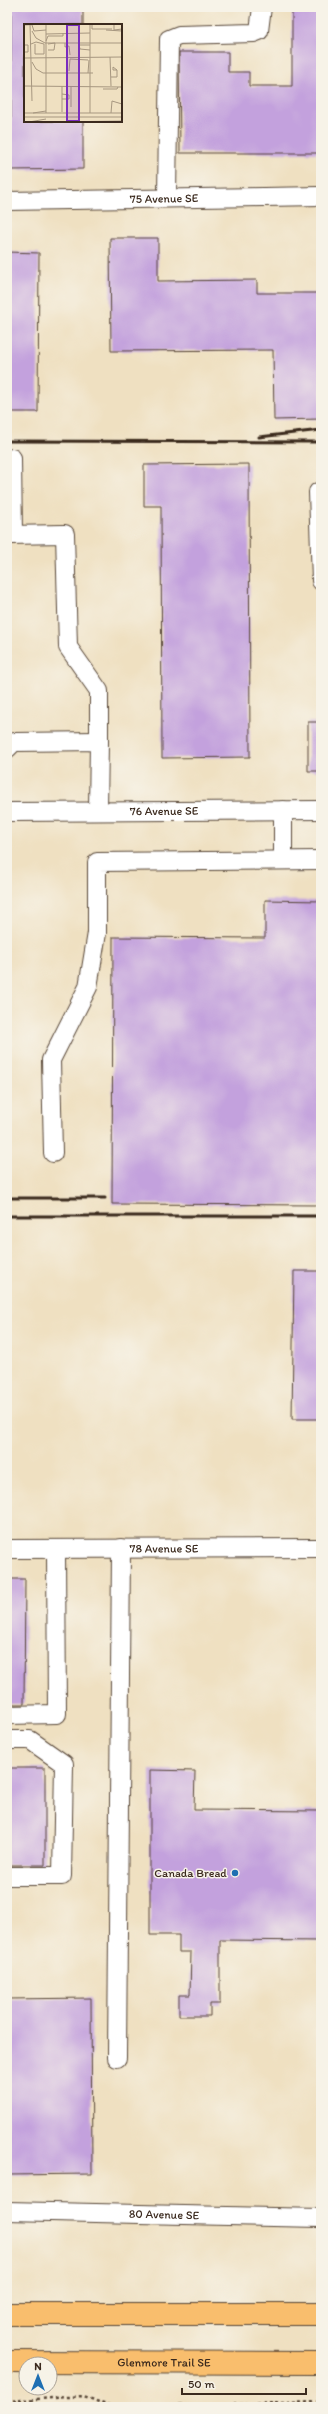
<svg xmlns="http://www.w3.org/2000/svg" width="328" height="2414" font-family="Itim,sans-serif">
<rect width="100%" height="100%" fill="#f7f3e8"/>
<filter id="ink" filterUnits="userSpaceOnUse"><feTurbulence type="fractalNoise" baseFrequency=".025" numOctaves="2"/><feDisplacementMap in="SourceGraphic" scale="8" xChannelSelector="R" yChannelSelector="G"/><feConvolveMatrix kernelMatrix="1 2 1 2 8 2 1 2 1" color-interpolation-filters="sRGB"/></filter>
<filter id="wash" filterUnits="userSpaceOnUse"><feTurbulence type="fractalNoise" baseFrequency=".012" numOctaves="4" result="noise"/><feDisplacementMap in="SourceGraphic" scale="16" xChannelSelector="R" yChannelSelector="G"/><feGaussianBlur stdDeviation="0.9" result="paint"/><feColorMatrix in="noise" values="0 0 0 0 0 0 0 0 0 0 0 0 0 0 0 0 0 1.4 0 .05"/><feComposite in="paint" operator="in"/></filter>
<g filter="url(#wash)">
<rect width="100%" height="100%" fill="#efe0c1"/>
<g id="blocks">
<!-- building -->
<path fill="#c3a1dd" d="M11,7H83V25H25V121H83V169L11,170Z
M292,7H321V153H180L179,52H228V72H249V86H292Z
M110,238H158V281L257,280V293H321V419L274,420L273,350L111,351Z
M7,252L39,253L38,412H7Z
M249,464L250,757L162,758L161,506H144V465Z
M308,722H321V771H308Z
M265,900L321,901V1205L112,1204L113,937L265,938Z
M294,1271H321V1419H292Z
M7,1579H25L24,1704H7Z
M7,1768H45V1865H7Z
M150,1770L195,1771L194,1810L321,1811V1941L220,1940V2004H210V2016H179V1995H190L191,1952H179V1935H150Z
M91,1998L92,2174L7,2175V1999Z"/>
</g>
</g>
<g filter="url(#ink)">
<use href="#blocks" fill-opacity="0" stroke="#564536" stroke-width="1"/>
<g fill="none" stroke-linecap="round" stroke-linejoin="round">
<!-- minor casing -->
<g stroke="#564536" stroke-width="20">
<g id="minor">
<path d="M167,198L169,39L179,35L254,33L259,31L262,7"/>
<path id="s1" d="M7,201L321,196"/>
<path d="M12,458L13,535"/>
<path d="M321,492H318L321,581"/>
<path d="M7,535L65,534L68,647L99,691V741"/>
<path d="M7,749L14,742L99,741L98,811"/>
<path id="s2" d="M7,812L321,810"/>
<path d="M283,860V810"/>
<path d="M53,1153L51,1060L88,987L97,933V862L321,860"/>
<path id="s3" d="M7,1549L321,1548"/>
<path d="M7,1715L57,1714L56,1549"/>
<path d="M7,1740H30L64,1764L62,1876H7"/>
<path d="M117,2058L121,1548"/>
<path id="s4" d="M7,2211L321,2218"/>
</g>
</g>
<!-- major casing -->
<g stroke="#564536" stroke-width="24">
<g id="major">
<path d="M7,2314H321"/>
<path id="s5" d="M7,2362L321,2363"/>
</g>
</g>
<!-- path -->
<path stroke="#564536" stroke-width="2.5" stroke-dasharray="3 3" stroke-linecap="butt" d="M7,2401L84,2396L111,2407
M131,2407L321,2402"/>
<!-- minor -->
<use href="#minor" stroke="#fff" stroke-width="18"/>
<!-- major -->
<use href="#major" stroke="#f9be6d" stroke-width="22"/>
<!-- rail -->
<path stroke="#3b2a1e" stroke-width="3" d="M259,437L321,430
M7,441L321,442
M7,1198H105
M7,1216H321"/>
</g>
</g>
<!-- markers -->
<circle fill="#1f6fb2" stroke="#f7f3e8" stroke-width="1.5" cx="235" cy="1873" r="4"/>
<g text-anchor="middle" stroke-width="3" stroke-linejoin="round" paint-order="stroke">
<!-- street labels -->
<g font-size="12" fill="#3b2a1e" stroke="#f7f3e8">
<text dy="4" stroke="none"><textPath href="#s1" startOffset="157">75 Avenue SE</textPath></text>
<text dy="4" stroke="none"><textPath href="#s2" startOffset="157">76 Avenue SE</textPath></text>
<text dy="4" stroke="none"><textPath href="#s3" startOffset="157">78 Avenue SE</textPath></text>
<text dy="4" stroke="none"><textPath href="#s4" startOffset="157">80 Avenue SE</textPath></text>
<text dy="4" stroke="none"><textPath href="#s5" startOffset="157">Glenmore Trail SE</textPath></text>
</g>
<!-- poi labels -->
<g font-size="12" fill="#3b2a1e" stroke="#f7f3e8" text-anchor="end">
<text x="227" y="1877">Canada Bread</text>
</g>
</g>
<!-- overview -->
<g transform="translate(24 24)">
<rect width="98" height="98" fill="#efe0c1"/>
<path fill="none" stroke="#a79780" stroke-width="1" d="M6,0L8,77M22,0V89M66,0V89M68,0V5H88M90,0V6L98,5M0,1L22,0M8,1L10,7L22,6M82,6L98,7M8,7L12,14L21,19H98M22,10L66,9M0,14V1M22,17L24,12H39V9M41,19V23L45,22L46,31M7,20L12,18L20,20V30H11V20M24,20L31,19L30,26H24M0,21H4V28H0M66,21H55L56,25L66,26M86,33L87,62M0,34L98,33M8,38L12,45L19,49H69M45,47L46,35L64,36M64,49L65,36M87,53H93V46H89V43L93,46M0,62L98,63M79,65H93L94,63M0,71V89H98M38,75H45V71L38,70M47,83V62M38,88V62M9,89L22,87M87,89L88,77L98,80M0,93H98M5,98L22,95M31,98L98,97"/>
<path fill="#7b2cbf" fill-opacity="0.15" stroke="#7b2cbf" stroke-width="2" d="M43,1H55V97H43Z"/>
<rect width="98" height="98" fill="none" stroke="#3b2a1e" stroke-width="2"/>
</g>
<!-- margin -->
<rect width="328" height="2414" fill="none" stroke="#f7f3e8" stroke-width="24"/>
<!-- north arrow -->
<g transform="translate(38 2376)"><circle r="19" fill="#f7f3e8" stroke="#aca397"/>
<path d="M0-3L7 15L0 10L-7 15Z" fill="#1f6fb2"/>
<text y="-6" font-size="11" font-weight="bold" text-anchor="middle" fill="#3b2a1e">N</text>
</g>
<!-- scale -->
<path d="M182 2388v6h124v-6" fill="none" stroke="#3b2a1e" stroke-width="2"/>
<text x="188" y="2388" font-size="12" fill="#3b2a1e" stroke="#f7f3e8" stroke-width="3" paint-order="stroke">50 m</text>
</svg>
